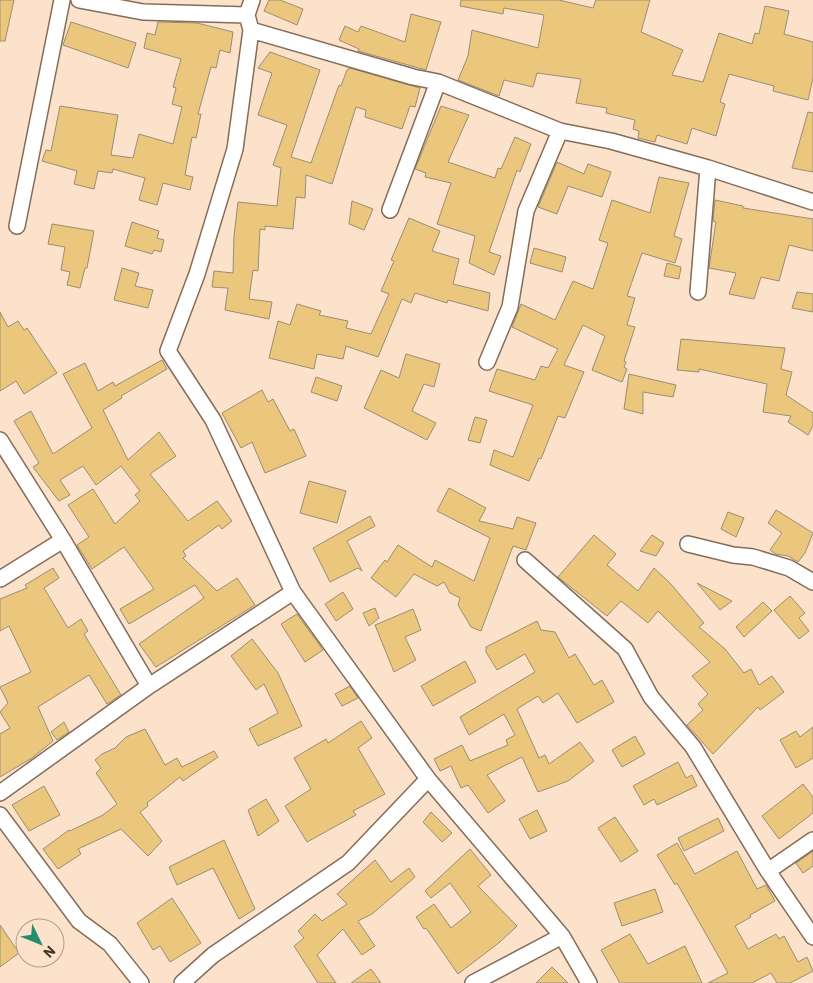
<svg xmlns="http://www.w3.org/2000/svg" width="813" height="983" font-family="'IBM Plex Sans',sans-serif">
<rect width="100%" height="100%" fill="#fce2cb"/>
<!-- building -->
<path fill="#ebc77e" stroke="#9b8d72" d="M0,0H14L5,41H0Z
M269,0H280L303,9L297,25L264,11Z
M461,0H559L593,8L596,0H650L641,32L683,50L672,75L703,82L719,33L752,44L755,33L759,34L765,6L789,11L784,34L813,42V78L808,100L773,91L774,86L729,74L720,102L725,104L716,136L692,128L687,144L657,135L655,142L638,138L639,131L633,129L635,120L606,113L607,108L576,103L581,79L537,73L533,87L504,80L499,96L458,80L468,56L472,30L538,48L544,15L504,8L503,14L460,6Z
M411,14L441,22L426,70L358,51L359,49L339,40L345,26L358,32L361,26L405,42Z
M71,22L136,43L128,68L63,45Z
M158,22L197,23L233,32L230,53L220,50L216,68L211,67L198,114H201L196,138L192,137L185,175L193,177L190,190L163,183L157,205L139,200L145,178L113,169L112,173L98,171L94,189L74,184L77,171L42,161L46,150L51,151L60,106L118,115L111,155L133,158L139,134L173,144L182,107L172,104L176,88L173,87L181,59L144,48L147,33L155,35Z
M270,52L320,70L291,157L311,163L339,85L341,86L347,70L350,68L420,88L415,107L410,106L402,129L365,117L366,110L356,107L332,184L306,175L305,198L296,197L293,229L265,226V230L260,229L258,271L253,270L249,299L272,302L269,319L225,310L228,288L212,287L214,271L233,273L234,236L238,202L277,206L281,168L273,165L287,125L258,115L272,73L258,68Z
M441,106L469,115L448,162L495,178L498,168L501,169L515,137L531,144L520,172L517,170L489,252L501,256L494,275L469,263L475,236L437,224L451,183L425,177L426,173L415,169Z
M808,112L813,113V172L792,168Z
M557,162L584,174L588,164L611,172L602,197L568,186L557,214L538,207Z
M659,177L689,183L674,236L682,239L675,263L642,253L627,296L635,298L627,325L635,327L624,361L626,362L624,367L627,369L622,382L592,370L605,336L583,325L564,365L584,372L565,418L558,416L541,459L539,458L529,481L490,465L494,450L513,457L533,405L489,391L497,369L535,380L541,366L548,368L558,349L512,327L521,304L555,320L573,281L593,289L608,243L599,240L612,200L650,213Z
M715,200L743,206V208L813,219V251L789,245L779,281L761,277L754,299L729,294L736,273L709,268L716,222L713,221Z
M352,201L373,209L364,230L349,224Z
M409,218L440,231L432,251L459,259L453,284L490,293L488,311L448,300L447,303L415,293L411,303L402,299L378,357L346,346L343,359L317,354L314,369L269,358L278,321L290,325L297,304L321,311L319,315L348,321L346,328L371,334L389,294L381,291L394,261L391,260Z
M132,222L159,231L157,238L164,240L161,252L154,250L152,254L125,246Z
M52,224L94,231L87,268H85L80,288L67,285L70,272L61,270L65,247L48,244Z
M534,248L566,257L562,272L530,263Z
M667,263L681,267L679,279L664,276Z
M122,268L139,273L135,286L153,290L148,308L114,300Z
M797,292L813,294V312L792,308Z
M0,312L8,327L18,321L24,330L27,328L57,373L24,394L16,381L0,391Z
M681,339L785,348L781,369L792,372L786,395L813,413V426L808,435L788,422L791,416L763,412L767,384L699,369V372L677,370Z
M406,354L440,364L434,387L424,384L412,411L436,423L427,440L364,408L381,370L399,378Z
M162,360L167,369L121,396L122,398L103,410L128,460L159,432L176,456L150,474L188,521L217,501L232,521L222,529L219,525L183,551L186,556L183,558L217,591L237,578L255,605L156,667L139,644L204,598L195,585L129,624L120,609L154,589L124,547L92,569L77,545L89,537L68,505L93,489L115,524L140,501L135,495L140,491L121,466L96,485L83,466L60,480L70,495L59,501L33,467L39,463L14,421L31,411L53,454L92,428L63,374L85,363L98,391L113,382L115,386Z
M629,374L676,385L673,397L643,392V414L624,409Z
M316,377L342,386L337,401L311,392Z
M262,390L268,402L273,399L290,431L294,429L306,456L265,473L252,442L241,448L222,413Z
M475,417L487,420L480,443L468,440Z
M309,481L346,491L337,523L300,513Z
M449,488L486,508L479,521L513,529L517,517L536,523L526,550L513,546L481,631L471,627L458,605L460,598L450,593L444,582L437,586L414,574L396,597L371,578L385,560L387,562L398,545L432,567L435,560L474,581L490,538L437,511Z
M776,510L813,533L805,553L798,562L788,556L776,554L770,550L782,533L768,523Z
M728,512L744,518L736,537L721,529Z
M370,516L375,526L347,541L362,571L358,568L330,582L313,548Z
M594,535L616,554L607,565L638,591L654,568L670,583L704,623L699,627L725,649L744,673L751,669L759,685L772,676L784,692L760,710L758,707L713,754L687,725L703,710L698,704L708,694L692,676L710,662L658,611L648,623L621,601L607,616L558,577Z
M652,535L664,543L656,556L640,551Z
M53,568L59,578L44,588L68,628L81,619L88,631L84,634L121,695L107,704L89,675L38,707L53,741L32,758L0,777V734L10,728L0,712L8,703L0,687L31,672L9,626L0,631V599L27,588L25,585Z
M697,583L732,601L720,610Z
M343,592L353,609L336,621L325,604Z
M790,596L805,613L799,618L809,631L799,639L774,610Z
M763,602L772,611L744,637L736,627Z
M375,608L379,618L369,626L363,613Z
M413,609L421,630L405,637L416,660L394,672L375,625Z
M297,614L323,650L305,662L281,624Z
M537,621L541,630L555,632L569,658L575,654L594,685L602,680L614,702L577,723L558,693L543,703L538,696L517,709L539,758L545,755L549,764L580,742L594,761L568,781L538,792L522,757L500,768L487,775L505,801L488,813L468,785L461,788L451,766L440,771L434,759L462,745L470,761L508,745L506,740L515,735L504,714L469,735L460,717L535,672L525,654L497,670L486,652V647Z
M252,639L278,673L302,726L258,746L249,729L278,713L264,684L256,690L231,656Z
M465,661L476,682L433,706L421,686Z
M350,686L358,698L342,706L335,694Z
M361,721L372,738L358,748L385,794L353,811L356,815L307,842L285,806L311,789L294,758L326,739L328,743Z
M64,722L69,732L57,740L51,732Z
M813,727V758L796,768L780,740L796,731L800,737Z
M145,729L165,765L177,758L182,767L214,751L218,757L183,781L180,777L147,803L148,806L140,812L162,841L148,856L121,829L78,849L81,854L58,869L43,849L69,830L70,831L103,815L117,804L96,773L101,768L95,760L102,754L115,748L126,737Z
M635,736L645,754L622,767L612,750Z
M678,762L686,778L692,775L697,786L657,805L654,799L644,805L633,786Z
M803,784L813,797V813L779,839L762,816Z
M44,786L60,815L29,831L12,805Z
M266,799L279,821L258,836L248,810Z
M537,810L547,831L530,839L519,819Z
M431,812L452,833L442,842L423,822Z
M615,817L638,851L621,862L598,828Z
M718,818L724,831L684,851L678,838Z
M224,840L255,909L239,919L213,868L177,885L169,867Z
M677,843L695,874L737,851L757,889L766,885L775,901L750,915L751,917L735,926L748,949L776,934L779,939L784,936L798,962L807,957L813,971L790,983H777L771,973L752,983H708L728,973L677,883L675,885L657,855Z
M470,849L491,875L478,886L517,926L500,942L458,974L426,928L424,929L416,917L434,904L451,928L471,912L450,883L431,898L425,891Z
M813,851V866L803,873L796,863Z
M375,860L391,882L409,868L415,877L372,914L358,921L375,946L362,955L343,929L317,955L336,983H318L294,946L304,938L298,931L315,914L322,921L347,904L337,894Z
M655,889L663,912L622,926L614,903Z
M172,898L201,943L170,962L160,946L153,950L137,923Z
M0,925L19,953L0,967Z
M630,934L648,964L685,946L702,983H620L601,950Z
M552,967L568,983H536Z
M371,969L381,983H351Z"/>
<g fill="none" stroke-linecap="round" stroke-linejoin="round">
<!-- minor casing -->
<g stroke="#846d59" stroke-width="18">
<path id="minor" d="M79,0L143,12L247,15
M252,0L247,15L251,30L235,149L197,274L168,351L213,420L293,592L428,779L562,936L589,983
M251,30L413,77L438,82L560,131L611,141L708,168L813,202
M390,210L438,82
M17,226L62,0
M698,292L708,168
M487,362L510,307L526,211L560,131
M0,440L63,540L149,686
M688,544L733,555L753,557L789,568L813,582
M525,560L625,649L651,697L693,747L768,871L813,937
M0,579L63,540
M0,793L149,686L293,592
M0,815L79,921L110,944L141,983
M768,871L813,840
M182,983L213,955L348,863L428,779
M473,983L562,936"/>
</g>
<!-- minor -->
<use href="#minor" stroke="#fff" stroke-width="15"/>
</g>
<!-- north arrow -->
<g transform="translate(40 943) rotate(133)"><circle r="24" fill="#fce2cb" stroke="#b09c8b"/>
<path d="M0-4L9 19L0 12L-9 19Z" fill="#218e6e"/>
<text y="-8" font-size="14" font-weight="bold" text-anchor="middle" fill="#3e342b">N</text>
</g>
</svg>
